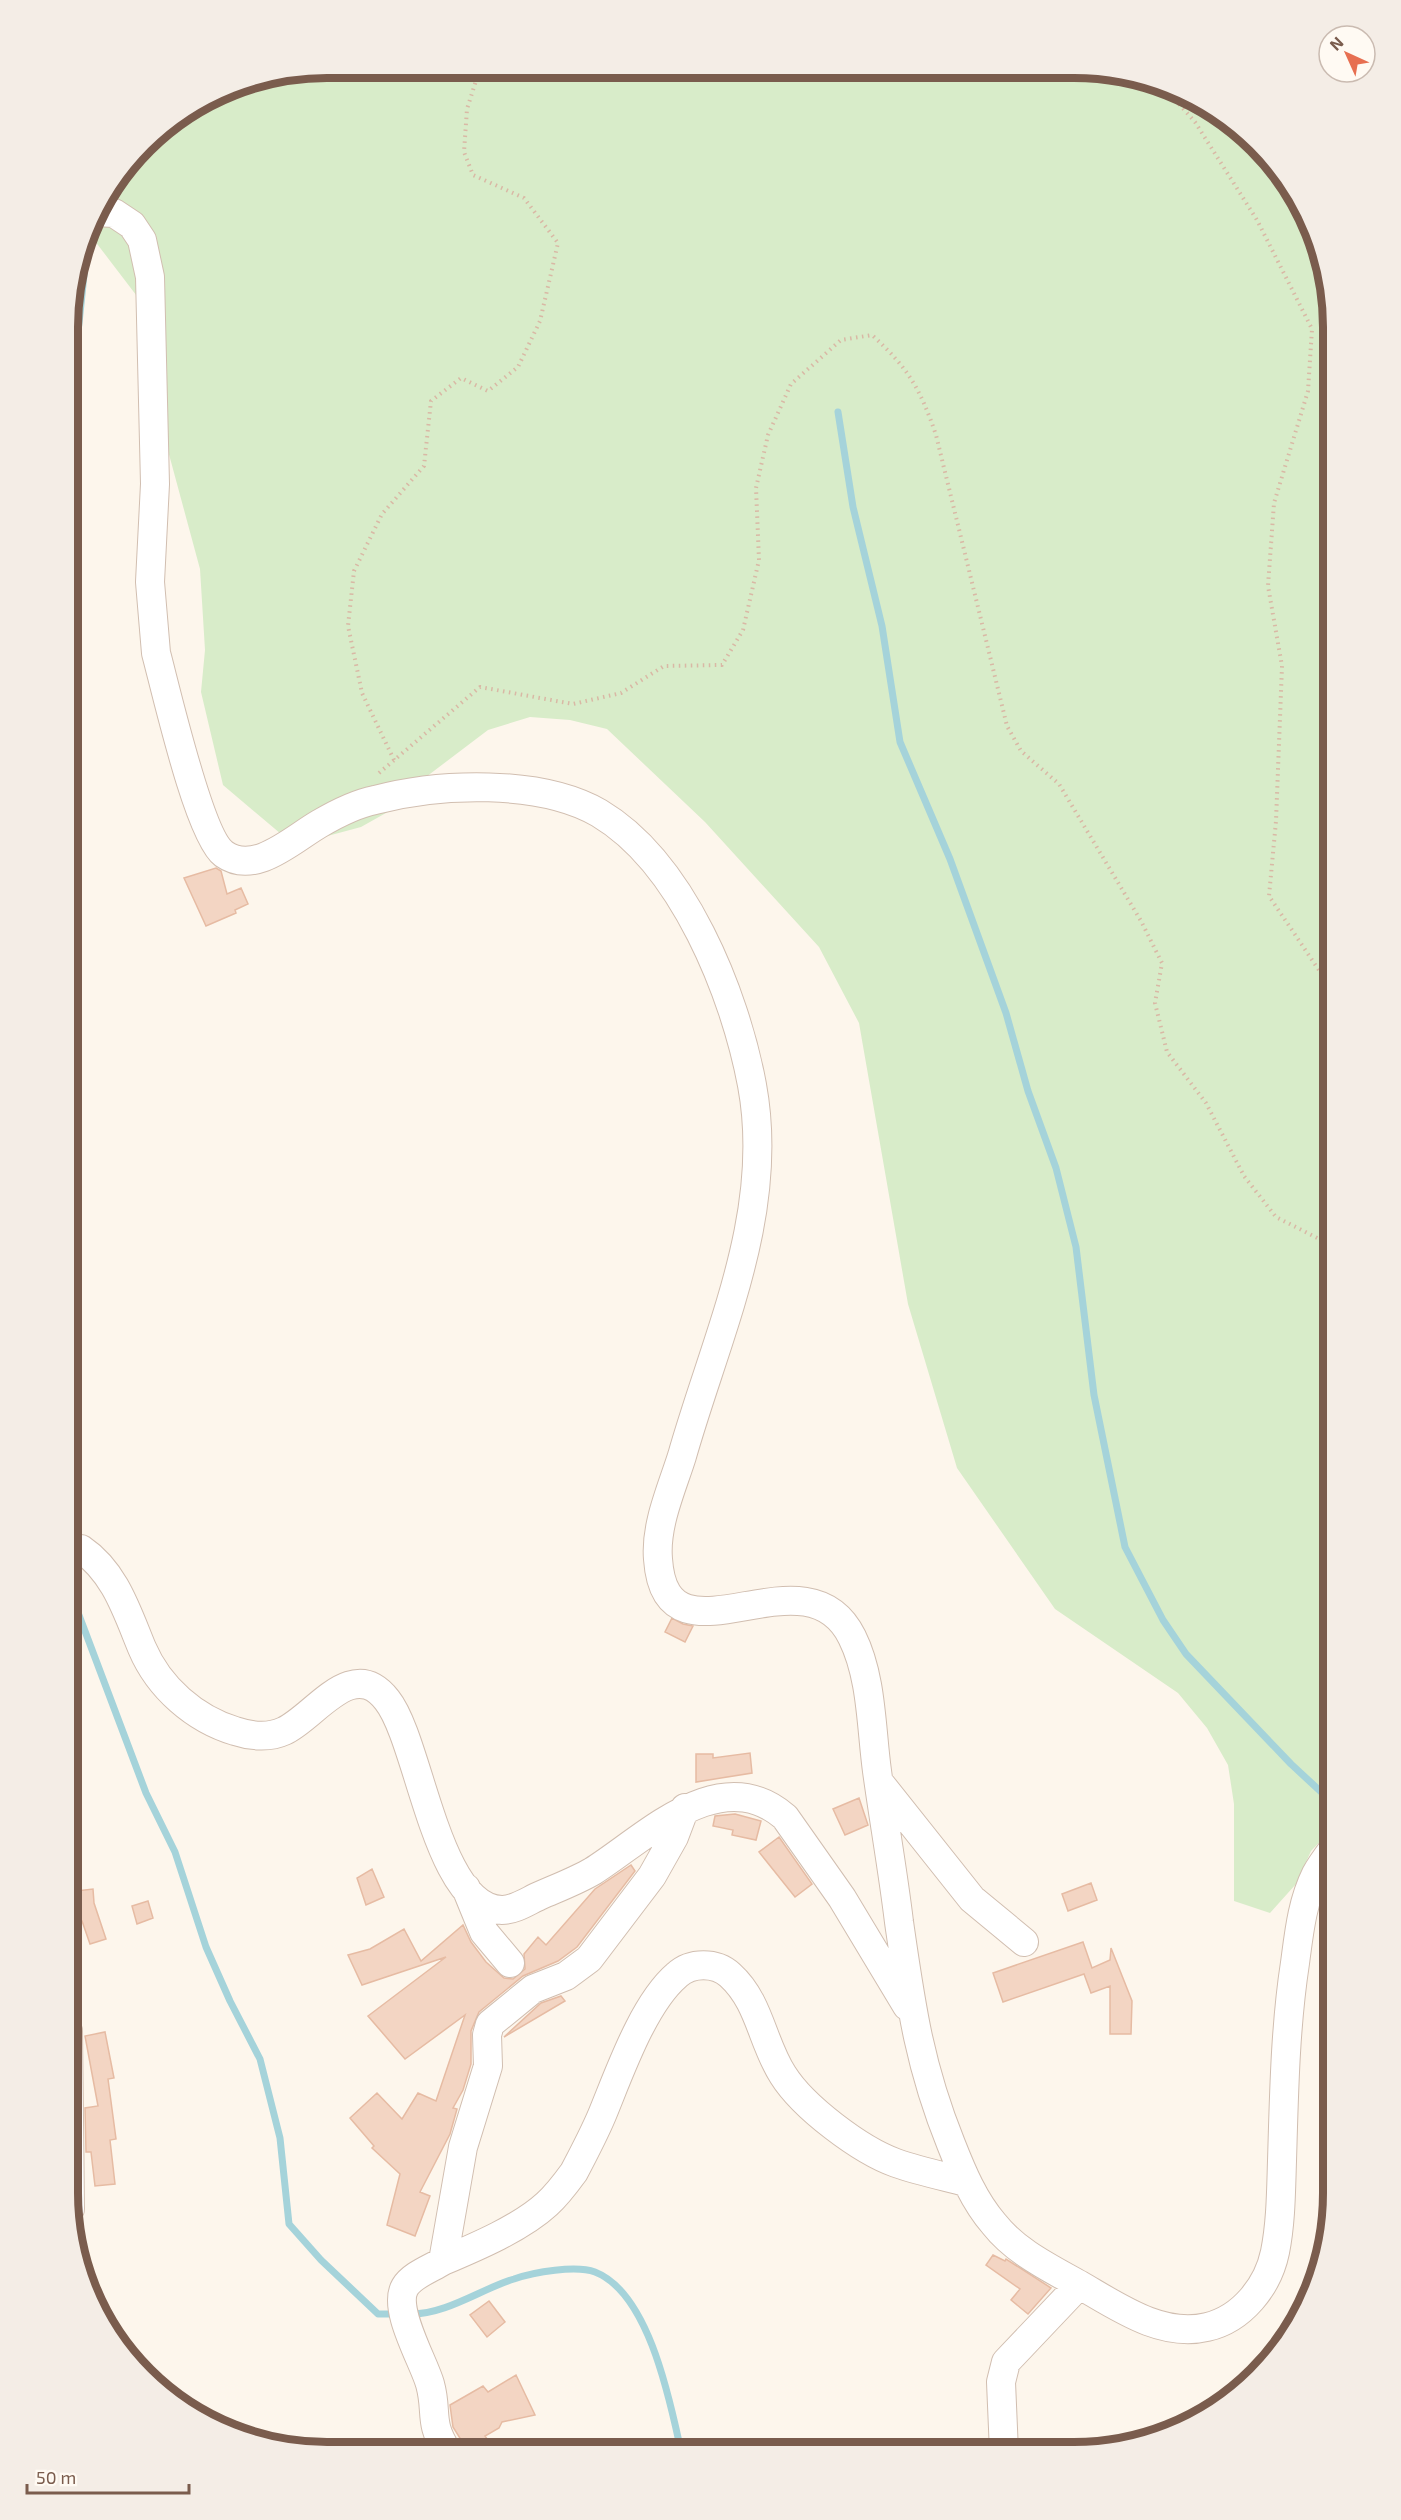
<svg xmlns="http://www.w3.org/2000/svg" width="1401" height="2520" font-family="'Exo 2',sans-serif">
<rect width="100%" height="100%" fill="#fdf6ec"/>
<!-- green -->
<path fill="#d8ecc9" d="M327,68L1124,72L1188,94L1245,132L1290,183L1320,243L1333,327V1828L1311,1851L1296,1884L1270,1913L1234,1901V1804L1228,1765L1207,1728L1178,1693L1055,1609L957,1468L908,1304L859,1023L819,947L705,822L607,729L570,720L530,717L488,730L422,780L393,809L361,827L320,838L281,834L223,785L201,692L205,650L200,569L160,421L146,308L88,232L94,212L156,132L228,87Z"/>
<g fill="none" stroke-linecap="round" stroke-linejoin="round">
<!-- stream -->
<path stroke="#a5d3da" stroke-width="7" d="M70,409L86,256L97,220
M838,412L853,507L882,626L900,742L950,859L1006,1013L1028,1091L1056,1168L1076,1247L1094,1395L1125,1547L1163,1620L1186,1654L1291,1764L1333,1803
M68,1586L146,1793L175,1852L206,1947L230,2001L260,2059L280,2138L289,2224L321,2260L378,2314H397
M411,2314C447,2314 481,2289 514,2279C534,2272 576,2265 595,2272C649,2293 670,2401 681,2451"/>
</g>
<!-- building -->
<path fill="#f3d5c3" stroke="#e6bba3" stroke-width="1.5" d="M216,868L221,871L227,894L241,888L248,904L235,910L236,913L206,926L184,878Z
M672,1618L683,1624L693,1626L685,1642L665,1632Z
M750,1753L752,1773L696,1782V1754H713V1758Z
M859,1798L868,1825L845,1835L833,1809Z
M735,1814L761,1821L756,1840L732,1835L733,1830L713,1826L715,1816Z
M779,1837L812,1884L795,1897L759,1852Z
M631,1865L635,1871L577,1947L558,1961L523,1976L479,2012L471,2031V2064L463,2090L453,2108L457,2109L450,2134L420,2192L430,2196L415,2236L387,2225L400,2174L372,2148L374,2146L350,2118L377,2093L402,2119L418,2093L436,2101L465,2015L405,2059L368,2016L446,1957L362,1985L348,1955L370,1949L404,1929L421,1961L463,1925L471,1942L486,1962L504,1978L513,1979L525,1969L524,1954L538,1937L546,1945L595,1889Z
M372,1869L384,1897L366,1905L357,1878Z
M1091,1883L1097,1900L1068,1911L1062,1894Z
M93,1889L94,1903L106,1939L90,1944L82,1921L68,1922V1892Z
M148,1901L153,1918L137,1924L132,1906Z
M1083,1942L1092,1968L1110,1960L1111,1948L1132,2001L1131,2034H1110V1986L1091,1993L1084,1974L1003,2002L993,1973Z
M561,1996L565,2001L504,2037L541,2003Z
M105,2032L114,2078L108,2079L116,2139L110,2140L115,2184L95,2186L91,2152H86L85,2108L98,2106L85,2036Z
M993,2255L1005,2261L1006,2259L1051,2288L1028,2314L1011,2300L1020,2289L986,2265Z
M489,2301L505,2322L487,2337L470,2315Z
M516,2375L535,2415L502,2422L499,2428L485,2436L495,2451H468L453,2427L450,2405L483,2386L488,2392Z"/>
<g fill="none" stroke-linecap="round" stroke-linejoin="round">
<!-- minor casing -->
<g stroke="#d1beb0" stroke-width="30">
<path id="minor" d="M95,212L114,213L132,225L142,240L150,277L155,484L150,582L156,653C166,690 199,836 224,854C255,876 293,839 319,824C336,814 355,804 375,800C439,783 540,779 599,813C683,863 735,994 752,1085C776,1214 716,1336 682,1456C672,1488 655,1525 658,1559C666,1678 805,1542 852,1637C872,1677 871,1727 877,1771C884,1822 893,1872 899,1922C911,2005 919,2065 951,2144C962,2172 974,2201 994,2224C1016,2252 1050,2268 1080,2285C1118,2307 1162,2338 1207,2327C1242,2319 1268,2286 1275,2252C1281,2222 1281,2191 1282,2161C1284,2095 1285,2028 1295,1963C1299,1933 1302,1902 1316,1874C1321,1865 1327,1857 1333,1849
M68,1549H81C115,1572 127,1612 142,1648C159,1688 195,1719 235,1731C250,1736 269,1738 284,1731C315,1717 352,1655 387,1700C420,1741 436,1909 502,1910C515,1910 528,1901 539,1896C557,1888 576,1881 593,1871C648,1836 720,1761 785,1817L842,1898L907,2006
M879,1782L972,1899L1024,1942
M466,1888L484,1932L510,1963
M68,2031L70,2209
M443,2261C476,2247 521,2228 547,2204C557,2195 566,2183 574,2172C584,2153 594,2134 602,2115C619,2074 643,2004 677,1975C691,1962 716,1962 730,1975C760,2002 762,2043 783,2075C803,2107 860,2150 896,2163C919,2171 943,2176 966,2182
M447,2451C428,2421 438,2413 430,2384C424,2362 392,2309 405,2287C412,2275 432,2268 443,2261L463,2147L488,2066L487,2035L490,2024L533,1989L566,1976L589,1959L652,1876L674,1837L685,1808
M1004,2452L1001,2382L1006,2362L1079,2285"/>
</g>
<!-- path -->
<path stroke="#d9b8a5" stroke-width="4" stroke-dasharray="1.5 4.5" stroke-linecap="butt" d="M1163,86L1195,122L1257,220L1312,329L1308,391L1274,503L1268,586L1282,666L1276,821L1269,896L1333,991
M394,760L362,693L348,626L354,571L382,514L424,466L431,401L461,378L488,391L518,367L540,321L558,243L524,198L473,175L464,152L467,109L480,68
M379,773L480,687L573,704L621,693L664,666L722,665L743,630L759,560L756,488L768,435L791,384L841,340L872,335C908,368 920,388 936,435L1007,726L1021,751L1059,784L1141,921L1162,963L1155,1003L1167,1052L1206,1103L1244,1176L1276,1217L1333,1246"/>
<!-- minor -->
<use href="#minor" stroke="#fff" stroke-width="28"/>
</g>
<!-- crop -->
<path d="M0 0H1401V2520H0ZM327 78H1074A249 249 0 0 1 1323 327V2193A249 249 0 0 1 1074 2442H327A249 249 0 0 1 78 2193V327A249 249 0 0 1 327 78Z" fill="#f4ede6" fill-rule="evenodd"/>
<path fill="none" stroke="#7a5c4d" stroke-width="8" d="M327 78H1074A249 249 0 0 1 1323 327V2193A249 249 0 0 1 1074 2442H327A249 249 0 0 1 78 2193V327A249 249 0 0 1 327 78Z"/>
<!-- north arrow -->
<g transform="translate(1347 54) rotate(315)"><circle r="28" fill="#fffaf3" stroke="#cabbb1" stroke-width="1.5"/>
<path d="M0-4.5L10 22L0 15L-10 22Z" fill="#e76f51"/>
<text y="-9" font-size="16" font-weight="bold" text-anchor="middle" fill="#7a5c4d">N</text>
</g>
<!-- scale -->
<path d="M27 2484v9h162v-9" fill="none" stroke="#7a5c4d" stroke-width="3"/>
<text x="36" y="2484" font-size="18" fill="#7a5c4d" stroke="#fffaf3" stroke-width="4.5" paint-order="stroke">50 m</text>
</svg>
